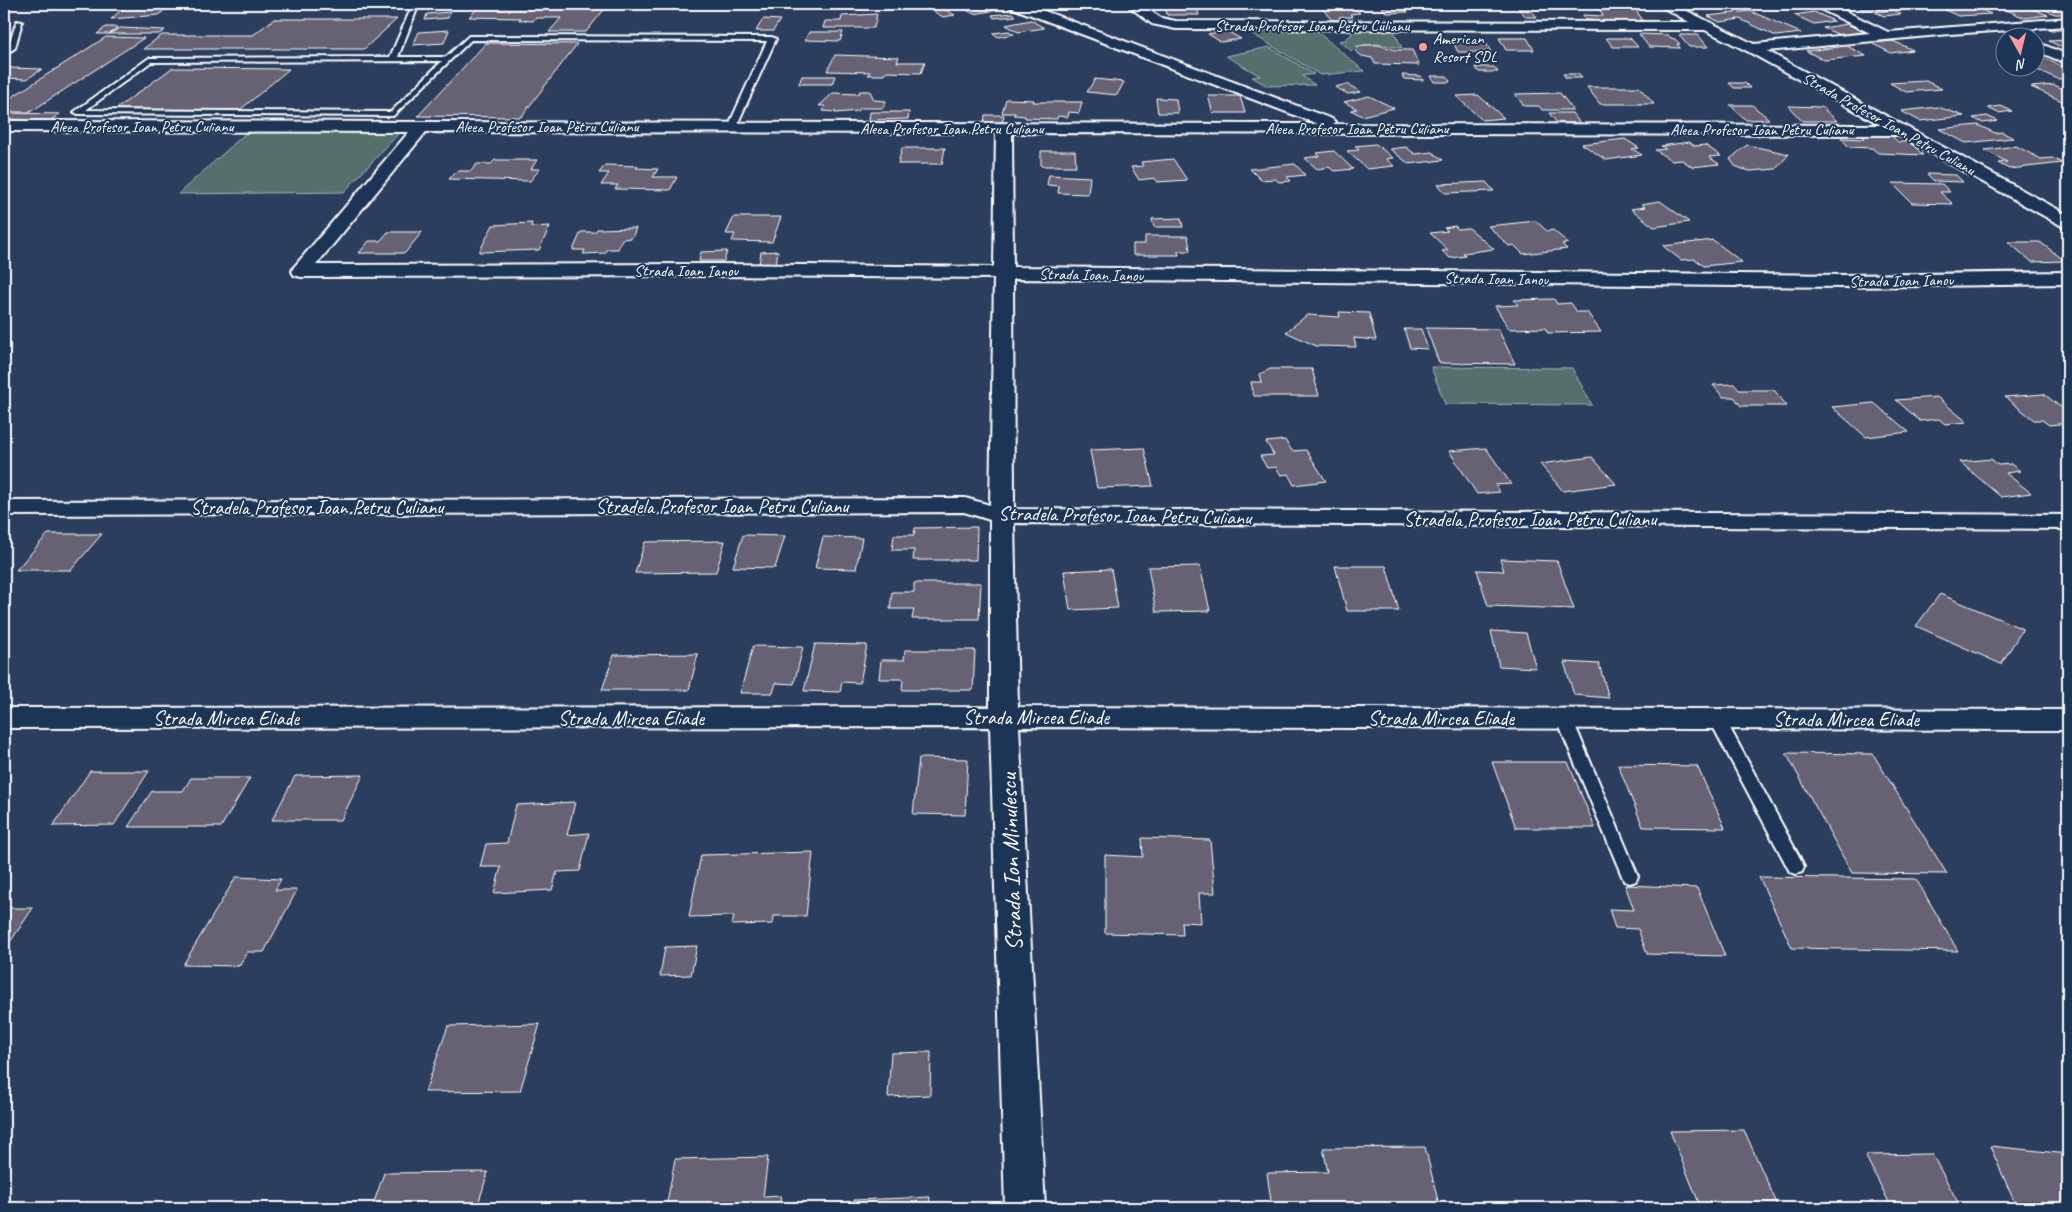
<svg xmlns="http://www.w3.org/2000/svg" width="2072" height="1212" font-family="Caveat,sans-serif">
<rect width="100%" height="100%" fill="#2c3e5d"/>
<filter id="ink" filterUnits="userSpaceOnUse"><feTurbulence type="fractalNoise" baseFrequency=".02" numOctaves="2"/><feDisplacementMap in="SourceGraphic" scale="10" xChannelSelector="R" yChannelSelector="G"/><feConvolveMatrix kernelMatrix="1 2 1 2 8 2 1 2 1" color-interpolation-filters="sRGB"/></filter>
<g filter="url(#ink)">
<!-- green -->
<path fill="#546f6c" stroke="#aab7b6" d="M1244,29H1314L1364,71L1320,75Z
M1350,29H1393L1402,48L1377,44L1356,46L1352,51L1339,41L1345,40L1352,34Z
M1269,47L1314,74L1302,76L1315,85L1267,86L1252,77L1260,76L1226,56Z
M401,131L344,192L178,194L246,133Z
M1431,367L1572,368L1592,405L1445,404Z"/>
<!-- building -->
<path fill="#666273" stroke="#fff" d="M128,4H171L159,15L111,19Z
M986,4L997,10L974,14L963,8Z
M1344,4L1347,8H1355L1360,13L1350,14L1353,17H1339L1341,20H1332L1319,5Z
M1387,4H1413L1419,9L1406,10L1408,12L1387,13L1381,7H1389Z
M1698,4H1747L1755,7L1717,9L1713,7L1706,8Z
M1866,4H1892L1902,8L1862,9L1854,5Z
M1932,4H1962L1968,7L1942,8Z
M481,5L607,6L586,32H549L561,18H535L533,21L519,20L521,18L469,17Z
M1165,5H1196L1199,15H1167Z
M1610,5L1634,6L1644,23L1586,20L1583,15L1603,16L1599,7L1612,8Z
M2065,5L2068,7V14H2055L2038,7Z
M2025,6L2048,15L2025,18L2002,8Z
M1976,7L1991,14L1958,16L1943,9Z
M942,8L955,15L943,17L931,10Z
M1518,8H1529L1537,17H1526Z
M1892,10L1901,14L1884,16L1875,12Z
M1750,11L1801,33L1776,36L1740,19L1720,22L1708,16Z
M450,12L448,18L425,20L427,14Z
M1814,12L1834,21L1814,24L1794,15Z
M1013,13L1016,16L994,18L992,15Z
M877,14L874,28H823L825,21H841L842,16Z
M274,19H397L364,49H143L162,35H253Z
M763,19L780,20L773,31H756Z
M1031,20L1044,28L1018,32L1006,25Z
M1847,24L1864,32L1840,35L1823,28Z
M2064,26L2068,30H2051L2044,27Z
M106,27H118L109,34H97Z
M120,28L165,30L159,34H109Z
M449,30L444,43L413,45L419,32Z
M1009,31L1014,34L998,37L993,33Z
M1227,31L1241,39L1221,42L1208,34Z
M809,32H843L840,41L805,40Z
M1639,34L1668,35L1671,38L1675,39L1680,44H1677L1680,48L1649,47Z
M1679,35H1698L1708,47H1689Z
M106,37L144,38L30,112H4V102Z
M1499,38H1527L1534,50H1506Z
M1606,38H1630L1638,47H1613Z
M1452,40L1485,41L1491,52H1458Z
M2068,40V47L2063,48L2049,41Z
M1893,41L1913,50L1891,53L1871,43Z
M486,43L577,44L521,117L418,116Z
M1364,45H1378L1396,50H1412L1419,65L1375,64L1372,58L1362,56L1355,51L1359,47Z
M1847,46L1866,56L1824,60L1806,51Z
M835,55L899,57L897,62H925L921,73L885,72L884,75H868L870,72L827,71Z
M2046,59L2068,69V78L2058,79L2033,68L2034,60Z
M1475,67H1494L1498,72H1479Z
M10,68L42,69L27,79L4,78V72Z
M172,68L289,69L240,110L116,109Z
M1563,74H1578L1582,78H1566Z
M1402,75L1421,76L1423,80L1404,79Z
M802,76H835L832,84H799Z
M1431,76H1447L1450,82H1434Z
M1095,79L1124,82L1117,95L1087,92Z
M1926,81L1942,89L1906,92L1890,83Z
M1729,83H1745L1750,88H1734Z
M1347,84L1361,92L1348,94L1335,87Z
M2054,85L2068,91V100L2062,101L2031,87Z
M1587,87H1639L1654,104H1600Z
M860,91H870L874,100L886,101L883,108H860L858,111L835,113L836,112L823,111L825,106H819L833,93L858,94Z
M1560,93L1573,110H1542L1539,106H1524L1515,94Z
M1478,95L1504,118L1482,120L1456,96Z
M1208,96H1240L1245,113H1213Z
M1369,96L1394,108L1362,116L1351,110L1357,109L1344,102Z
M1156,98L1176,99L1178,113H1158Z
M1006,99L1034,100L1033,102H1082L1079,113L1069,112L1068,117L1058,116L1057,119L1025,118V116L1014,115L1015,113H1002Z
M1730,105H1752L1769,119L1746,120Z
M1788,106L1822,107L1837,121H1802Z
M2001,106L2012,111L1998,113L1988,108Z
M1938,107L1964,116L1920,121L1901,111Z
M870,112H909L908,119L869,120Z
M4,113L60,114L51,120L4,119Z
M1549,113H1572L1580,123H1557Z
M985,115H1004L1002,123H984Z
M1987,116L1998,121L1983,123L1973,118Z
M1978,125L1995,133L2002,132L2013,138L1966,143L1939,129Z
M1859,134L1891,135L1898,142H1910L1923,155L1878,153L1872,148L1849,147L1841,138L1864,139Z
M1625,139L1639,148L1632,149L1642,155L1606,160L1582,144Z
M1689,142L1695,146L1705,145L1721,156L1709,157L1719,164L1692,167L1682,160L1672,161L1655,150L1666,149L1661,146Z
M1376,144L1393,158L1386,159L1394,166L1367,169L1347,151L1359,150L1355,146Z
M1747,145L1789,154L1776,169L1750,171L1742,169L1735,166L1730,159Z
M2016,146L2041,159L2052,158L2062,163L2009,169L1998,163L2007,162L1985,150Z
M1406,147L1415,154L1432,152L1443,160L1409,164L1390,149Z
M902,148H945L942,164H898Z
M1041,151H1075L1076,166H1041Z
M1334,151L1353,169L1334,171L1329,167L1317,169L1305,158L1319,156L1317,153Z
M1173,159L1187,180L1157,182L1155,178L1139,180L1131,167L1143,166L1141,162Z
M495,160H537L531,169H540L530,181L449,179L457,171H471L477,164H491Z
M1295,164L1305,175L1287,177L1291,181L1279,182L1275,179L1261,180L1250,169Z
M605,165L638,166L636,168L658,169L653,177H677L670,190L615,189L618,185H601L609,173H599Z
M1927,174L1956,175L1963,182L1934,181Z
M1049,175L1090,177L1088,194L1058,193L1059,186L1047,185Z
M1486,182L1494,191L1445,193L1438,184Z
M1892,183L1942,184L1950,192H1940L1953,204L1912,203Z
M1660,201L1689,222L1654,227L1631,209L1645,207L1641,204Z
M734,217H781L772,242L732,241L735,234H726Z
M1181,218L1183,227H1154L1152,219Z
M1536,221L1547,231L1553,230L1568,243L1562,244L1567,249L1523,254L1514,245L1509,246L1488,226Z
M532,223L531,227L550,226L539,250L479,252L493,225Z
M1455,226L1458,229L1469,228L1494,249L1463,253L1466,256L1450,258L1442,251L1448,250L1430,233L1448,231L1444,228Z
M636,228L632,238L622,239L618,249H607L605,253L583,254L585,250H573L581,232H595L597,229Z
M388,232H422L405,253H359L369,241H380Z
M1145,236H1188L1190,251H1178L1179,255H1133V244H1145Z
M1713,240L1742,262L1704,266L1695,259L1681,260L1663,246Z
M2008,242H2040L2065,261L2032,262Z
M727,251L724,261H699L701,252Z
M778,251L776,264H759L761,252Z
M1554,299L1557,304L1571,303L1577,312H1587L1601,332L1548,333L1545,328L1509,329L1495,306L1518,305L1514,300Z
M1339,312L1369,313L1376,340L1354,338L1356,347L1316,346L1286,332L1307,315L1340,317Z
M1426,328L1498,329L1515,364L1439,363Z
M1404,329H1421L1428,349L1410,348Z
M1270,369H1312L1319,396H1254L1251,382H1262L1260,374Z
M1734,384L1739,390H1774L1787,406H1741L1734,397H1723L1713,385Z
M2044,394L2068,413V423L2049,425L2042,420H2034L2005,397Z
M1937,397L1967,422L1945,424L1939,419L1920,421L1896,400Z
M1874,403L1909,432L1866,437L1832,407Z
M1285,440L1292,451L1306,450L1326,481L1294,485L1288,474L1281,475L1276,467L1267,468L1260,456L1274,455L1266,442Z
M1144,448L1153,486L1097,488L1090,450Z
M1486,448L1511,484L1495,485L1500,492L1477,494L1449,451Z
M1592,457L1616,484L1563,491L1540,464Z
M1991,459L1998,465L2011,464L2020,471L2006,473L2031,493L2001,497L1960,462Z
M977,527L976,560H913L914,550H892L894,535H914L915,528Z
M48,534H102L71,570H16Z
M743,535L785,536L775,568L733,567Z
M823,537L862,538L856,569L815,568Z
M725,541L716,572L635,573L645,542Z
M1500,559L1557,561L1574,609L1488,606L1477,570L1504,571Z
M1200,566L1210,611L1156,612L1148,567Z
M1335,566H1386L1399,611H1347Z
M1111,569L1118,608L1070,610L1064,571Z
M914,583H981L979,619H912L914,609H890L892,592H914Z
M1940,594L2023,629L2001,664L1916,626Z
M1491,631L1526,633L1536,668L1499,666Z
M815,644L867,645L860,683L842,682L840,692L804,691Z
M753,646L803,647L794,684L776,683L773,693H740Z
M905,650H975L973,690H902L903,679H879L881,660H904Z
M698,654L689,690H602L614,655Z
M1564,662L1599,664L1609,698L1574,695Z
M1786,753L1873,754L1947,874L1852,873Z
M919,758L968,759L965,815L913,814Z
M1492,762H1568L1595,828H1516Z
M1618,765L1697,766L1725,828L1643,827Z
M90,771H149L114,825L53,826Z
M363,775L341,820H272L295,776Z
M191,778H250L221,827H128L152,791H183Z
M575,802L567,835L589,833L580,871L557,872L552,890L494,893L501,867H480L486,844L507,843L516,805Z
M1142,838L1210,840L1215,893H1199L1201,923L1182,922L1183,935L1105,933V855L1143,857Z
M813,852L806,916H774L773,924L732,925L734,916L689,917L701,855Z
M236,877L281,879L275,890H297L264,952H247L239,966L183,965Z
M1759,877L1916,879L1958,951L1792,948Z
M1625,885L1697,888L1725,956L1647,954L1638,929L1615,928L1609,909L1634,910Z
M4,908H33L4,951Z
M697,946L691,975L660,976L665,947Z
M540,1024L520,1091L425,1092L448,1026Z
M931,1052L930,1095L888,1097L891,1053Z
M1744,1130L1779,1208H1701L1670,1131Z
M1990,1146L2068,1154V1208H2017Z
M1425,1147L1439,1205H1482L1483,1208H1272L1267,1173L1328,1172L1323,1148Z
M1932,1154L1961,1208H1892L1865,1155Z
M768,1157L763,1197L781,1196L779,1208H666L675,1159Z
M488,1172L477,1208H372L384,1173Z
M930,1197L929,1208H853L854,1200Z"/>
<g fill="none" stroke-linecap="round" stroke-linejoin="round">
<!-- lane casing -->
<g stroke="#fff" stroke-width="4">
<path id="lane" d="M413,4H419L398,57H446L469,36L772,37L776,39L736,127L732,129L728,127L767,41L471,40L393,116L78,114L74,112L149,58L390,57ZM442,61L391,112L86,110L151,62Z
M17,21L22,22L15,48L4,55V50L8,47Z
M1564,713L1569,714L1572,718L1638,876L1636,881L1630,883L1624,881L1622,876L1556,718L1559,714Z
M1717,714L1722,715L1725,719L1802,862L1804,867L1802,872L1796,874L1790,872L1709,719L1712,715Z"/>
</g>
<!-- street casing -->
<g stroke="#fff" stroke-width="4">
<path id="street" d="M1009,4H1026L1332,119L1335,122L1333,124L1881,125L1747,51L1705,30L1176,29L1152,24L1126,4H1140L1161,18L1176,21L1689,22L1657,4H1673L1754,44L1870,33L1816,7L1815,4H1831L1888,32L2068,18V26L1950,34L1767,51L2068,215V227L2062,226L1898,135L1012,133L1013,267L1844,275L2068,272V284L1844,287L1013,279L1014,509L2068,515V529L1014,523L1018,707L2068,710V730L1019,727L1045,1208H1005L990,727L4,728V708L990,707V520L964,512L4,515V501L965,498L990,505L994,278L718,276L301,277L294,275L292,271L294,267L409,132L4,131V121L1318,124L1010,7ZM426,132L996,133L994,267L718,264L316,265Z
M2034,41L2068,55V64L2034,50Z"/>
</g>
<!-- lane -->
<use href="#lane" fill="#1d3557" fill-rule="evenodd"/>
<!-- street -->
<use href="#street" fill="#1d3557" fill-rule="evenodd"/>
</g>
</g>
<!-- markers -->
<circle fill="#ff9aa2" stroke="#1d3557" stroke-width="2" cx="1423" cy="47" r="5"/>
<g text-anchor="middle" stroke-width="4" stroke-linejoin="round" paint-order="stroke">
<!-- far-street labels -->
<g font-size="16" fill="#fff" stroke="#1d3557">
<text x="1312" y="31">Strada Profesor Ioan Petru Culianu</text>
<text transform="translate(1889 123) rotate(29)" y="6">Strada Profesor Ioan Petru Culianu</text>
<text x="142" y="132">Aleea Profesor Ioan Petru Culianu</text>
<text x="547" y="132">Aleea Profesor Ioan Petru Culianu</text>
<text x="952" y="134">Aleea Profesor Ioan Petru Culianu</text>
<text x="1357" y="134">Aleea Profesor Ioan Petru Culianu</text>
<text x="1762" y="135">Aleea Profesor Ioan Petru Culianu</text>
<text x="686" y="276">Strada Ioan Ianov</text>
<text transform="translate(1091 274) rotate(1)" y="6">Strada Ioan Ianov</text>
<text transform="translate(1496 278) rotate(1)" y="6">Strada Ioan Ianov</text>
<text transform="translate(1901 280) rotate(-1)" y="6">Strada Ioan Ianov</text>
</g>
<!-- far-poi labels -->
<g font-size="16" fill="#fff" stroke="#1d3557" text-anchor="start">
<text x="1433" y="44">American<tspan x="1433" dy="18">Resort SDL</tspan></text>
</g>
<!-- street labels -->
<g font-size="20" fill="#fff" stroke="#1d3557">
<text x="722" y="513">Stradela Profesor Ioan Petru Culianu</text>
<text x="317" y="514">Stradela Profesor Ioan Petru Culianu</text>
<text transform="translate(1125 515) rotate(1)" y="7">Stradela Profesor Ioan Petru Culianu</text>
<text x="1530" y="526">Stradela Profesor Ioan Petru Culianu</text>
<text x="1036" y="724">Strada Mircea Eliade</text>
<text x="226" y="725">Strada Mircea Eliade</text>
<text x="631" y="725">Strada Mircea Eliade</text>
<text x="1441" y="725">Strada Mircea Eliade</text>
<text x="1846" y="726">Strada Mircea Eliade</text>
</g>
<!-- near-street labels -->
<g font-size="24" fill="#fff" stroke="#1d3557">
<text transform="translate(1011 862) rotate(-92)" y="8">Strada Ion Minulescu</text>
</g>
</g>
<!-- margin -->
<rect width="2072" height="1212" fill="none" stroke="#1d3557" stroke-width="20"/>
<rect x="10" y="10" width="2052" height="1192" fill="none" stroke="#fff" stroke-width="2" filter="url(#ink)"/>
<!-- north arrow -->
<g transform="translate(2020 52) rotate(172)"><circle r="24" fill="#1d3557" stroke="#77869a"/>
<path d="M0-4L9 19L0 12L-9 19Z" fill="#ff9aa2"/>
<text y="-8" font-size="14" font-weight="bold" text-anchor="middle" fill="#ffffff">N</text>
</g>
</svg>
